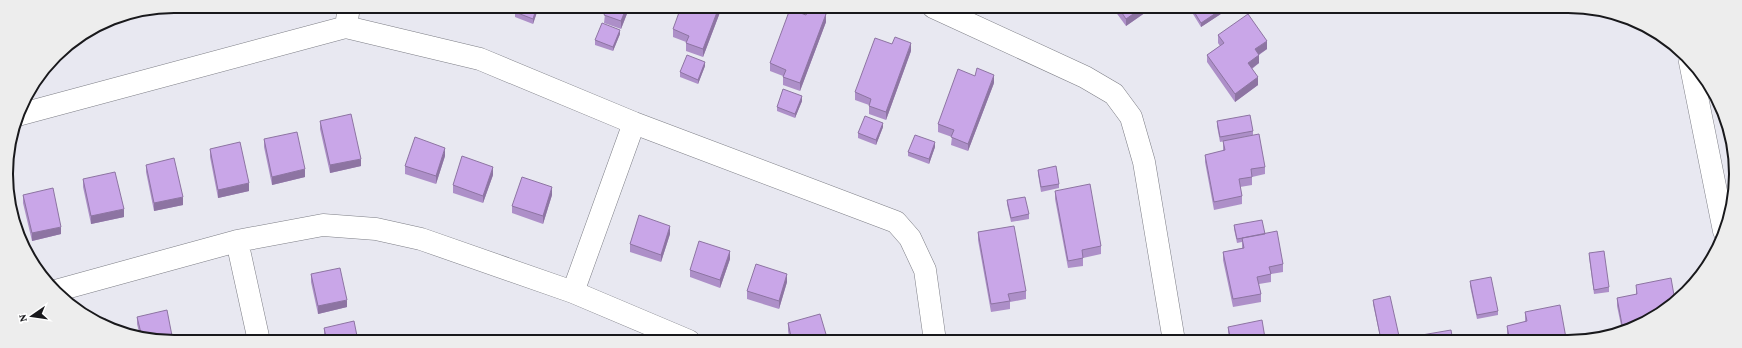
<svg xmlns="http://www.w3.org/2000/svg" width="1742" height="348" font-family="'Crimson Pro',serif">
<rect width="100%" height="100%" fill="#e8e8f1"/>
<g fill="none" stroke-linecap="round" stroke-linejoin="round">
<!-- street casing -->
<g stroke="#7d7e86" stroke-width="23">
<path id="street" d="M933,7L1085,77L1114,94L1131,117L1144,162L1174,341
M346,27L349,6
M1690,62L1724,231
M18,115L346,27L480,59L634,123L896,222L910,238L925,270L935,341
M237,241L259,341
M55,291L237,241L323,225L376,229L421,239L573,292L689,341
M573,292L634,123"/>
</g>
<!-- street -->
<use href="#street" stroke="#fff" stroke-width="22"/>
</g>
<!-- wall -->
<path fill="#ad8fc8" d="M539,6L533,24L515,17V12Z
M591,6H630L621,29L604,23L605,14L591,9Z
M722,7L703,57L686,51V42L673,37V29Z
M1112,7H1149V10L1126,26Z
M1230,7V8L1201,27L1193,14V10Z
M806,15L826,22L800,91L783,85V76L770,71V63Z
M620,34L613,51L595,45V40Z
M1218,35L1267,49L1259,55V63L1252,69L1258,85L1235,102L1207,62V55L1220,46L1218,43Z
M911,51L886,120L869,114V105L855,100V92Z
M705,66L698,84L680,77V72Z
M994,83L968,151L951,145L952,137L938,132V124Z
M802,101L795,118L777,111V107Z
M320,121L361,166L330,173L320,129Z
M1217,121L1253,131V135L1220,142L1217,126Z
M883,127L876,145L858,138V133Z
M264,139L305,177L272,185L264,147Z
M1223,141L1265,167V174L1252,177V185L1240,187L1242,196V204L1214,210L1205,162V155L1223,151Z
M935,147L929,164L908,156V152Z
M210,149L249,191L218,198L210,157Z
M445,156L436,184L405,174V166Z
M146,165L183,205L154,211L146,172Z
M1038,170L1059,184V188L1041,192L1038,174Z
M493,175L483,203L453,193V185Z
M83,179L124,217L91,224L83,187Z
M1055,191L1101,246V254L1083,258V266L1068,268L1055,199Z
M23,195L61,234L32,241L23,203Z
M552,195L543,224L512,213V206Z
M1007,200L1029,214V219L1011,222L1007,204Z
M1234,225L1265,234L1283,264V272L1271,274V282L1259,284L1261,294V302L1233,307L1223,260V252L1242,248V242L1237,243L1234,229Z
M978,232L1026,291V299L1010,302V309L991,312L978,240Z
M670,234L661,262L630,252V244Z
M1589,253L1609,287V292L1594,294L1589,257Z
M730,259L720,288L690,277V270Z
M311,274L347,307L318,314L311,282Z
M1470,281L1498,311V315L1477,319L1470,286Z
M787,282L779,309L747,299V291Z
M1636,285L1642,325L1622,330L1617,306V298L1636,295Z
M1373,300L1399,340L1392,341H1381L1373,304Z
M1525,312L1566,338V342H1508L1507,334V326L1525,322Z
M137,317L152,341L140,336L137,324Z
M788,323L828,341H790L788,331Z
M1228,327L1265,341H1230L1228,332Z
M324,328L358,341H326L324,336Z"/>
<!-- shaded-wall -->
<path fill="#8d74a2" d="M537,6H539L533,24V19Z
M627,6H630L621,29V21Z
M719,7H722L703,57V49Z
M1143,7H1149V10L1126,26V19Z
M1225,7H1230V8L1201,27V23Z
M826,14V22L800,91V83Z
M620,30V34L613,51V47Z
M1267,41V49L1255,57V49Z
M911,43V51L886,120V112Z
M1259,55V63L1248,71V63Z
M705,62V66L698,84V80Z
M994,75V83L968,151V144Z
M1258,77V85L1235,102V94Z
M802,96V101L795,118V114Z
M883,123V127L876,145V140Z
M935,142V147L929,164V159Z
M445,148V156L436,184V176Z
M361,159V166L330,173V165Z
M493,167V175L483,203V196Z
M305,169V177L272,185V177Z
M249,183V191L218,198V190Z
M552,187V195L543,224V216Z
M183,197V205L154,211V203Z
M124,209V217L91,224V216Z
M670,226V234L661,262V255Z
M61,227V234L32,241V233Z
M730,251V259L720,288V280Z
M787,274V282L779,309V301Z
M347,300V307L318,314V306Z
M1399,336V340L1392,341H1381V340Z
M1265,338V341H1249Z"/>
<!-- building -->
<path fill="#c9a6e8" stroke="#8d74a2" d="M517,6H537L533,19L515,12Z
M604,6H627L621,21L604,15L607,8Z
M681,7H719L703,49L686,43L689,36L673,29Z
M1118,7H1143L1126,19Z
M1197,7H1225L1201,23L1193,10Z
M809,8L826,14L800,83L783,77L786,70L770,63L790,9L806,15Z
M1248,14L1267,41L1255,49L1259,55L1248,63L1258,77L1235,94L1207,55L1224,43L1218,35Z
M602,23L620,30L613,47L595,40Z
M895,37L911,43L886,112L869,106L871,99L855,92L875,38L892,44Z
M687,55L705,62L698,80L680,72Z
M977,68L994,75L968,144L951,137L954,130L938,124L958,69L975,76Z
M783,89L802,96L795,114L777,107Z
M351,114L361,159L330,165L320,121Z
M1250,115L1253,131L1220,137L1217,121Z
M865,116L883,123L876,140L858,133Z
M297,132L305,169L272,177L264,139Z
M1259,134L1265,167L1251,169L1252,177L1239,179L1242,196L1214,202L1205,155L1225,150L1223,141Z
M915,135L935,142L929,159L908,152Z
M415,137L445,148L436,176L405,166Z
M240,142L249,183L218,190L210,149Z
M462,156L493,167L483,196L453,185Z
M174,158L183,197L154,203L146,165Z
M1056,166L1059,184L1041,187L1038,170Z
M115,172L124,209L91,216L83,179Z
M522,177L552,187L543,216L512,206Z
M1090,184L1101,246L1082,250L1083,258L1068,261L1055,191Z
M53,188L61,227L32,233L23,195Z
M1025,197L1029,214L1011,218L1007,200Z
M639,215L670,226L661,255L630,244Z
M1262,220L1265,234L1237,239L1234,225Z
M1014,226L1026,291L1008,294L1010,301L991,304L978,232Z
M1277,231L1283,264L1269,267L1271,274L1257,277L1261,294L1233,299L1223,252L1244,248L1242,238Z
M699,241L730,251L720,280L690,270Z
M1604,251L1609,287L1594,290L1589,253Z
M756,264L787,274L779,301L747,291Z
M340,268L347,300L318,306L311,274Z
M1491,277L1498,311L1477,315L1470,281Z
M1671,278L1675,301L1642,325L1623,330L1617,298L1637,294L1636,285Z
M1390,296L1399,336L1381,340L1373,300Z
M1560,305L1566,338L1553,340V342H1510L1507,326L1527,321L1525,312Z
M167,310L173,341H152L142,337L137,317Z
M820,314L828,341H792L788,323Z
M106,319L107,325L95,321Z
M1262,320L1265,338L1249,341H1231L1228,327Z
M354,321L358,341H327L324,328Z
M1451,330L1453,342H1416V336Z"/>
<!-- crop -->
<path d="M0 0H1742V348H0ZM174 13H1568A161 161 0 0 1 1729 174V174A161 161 0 0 1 1568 335H174A161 161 0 0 1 13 174V174A161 161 0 0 1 174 13Z" fill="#ededed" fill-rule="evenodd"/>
<path fill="none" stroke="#19191c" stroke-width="2" d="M174 13H1568A161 161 0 0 1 1729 174V174A161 161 0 0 1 1568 335H174A161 161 0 0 1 13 174V174A161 161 0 0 1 174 13Z"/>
<!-- north arrow -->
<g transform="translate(32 316) rotate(257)" stroke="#ffffff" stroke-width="3" paint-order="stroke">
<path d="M0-3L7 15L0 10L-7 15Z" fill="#19191c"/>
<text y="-6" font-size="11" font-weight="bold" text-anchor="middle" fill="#19191c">N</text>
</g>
</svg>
